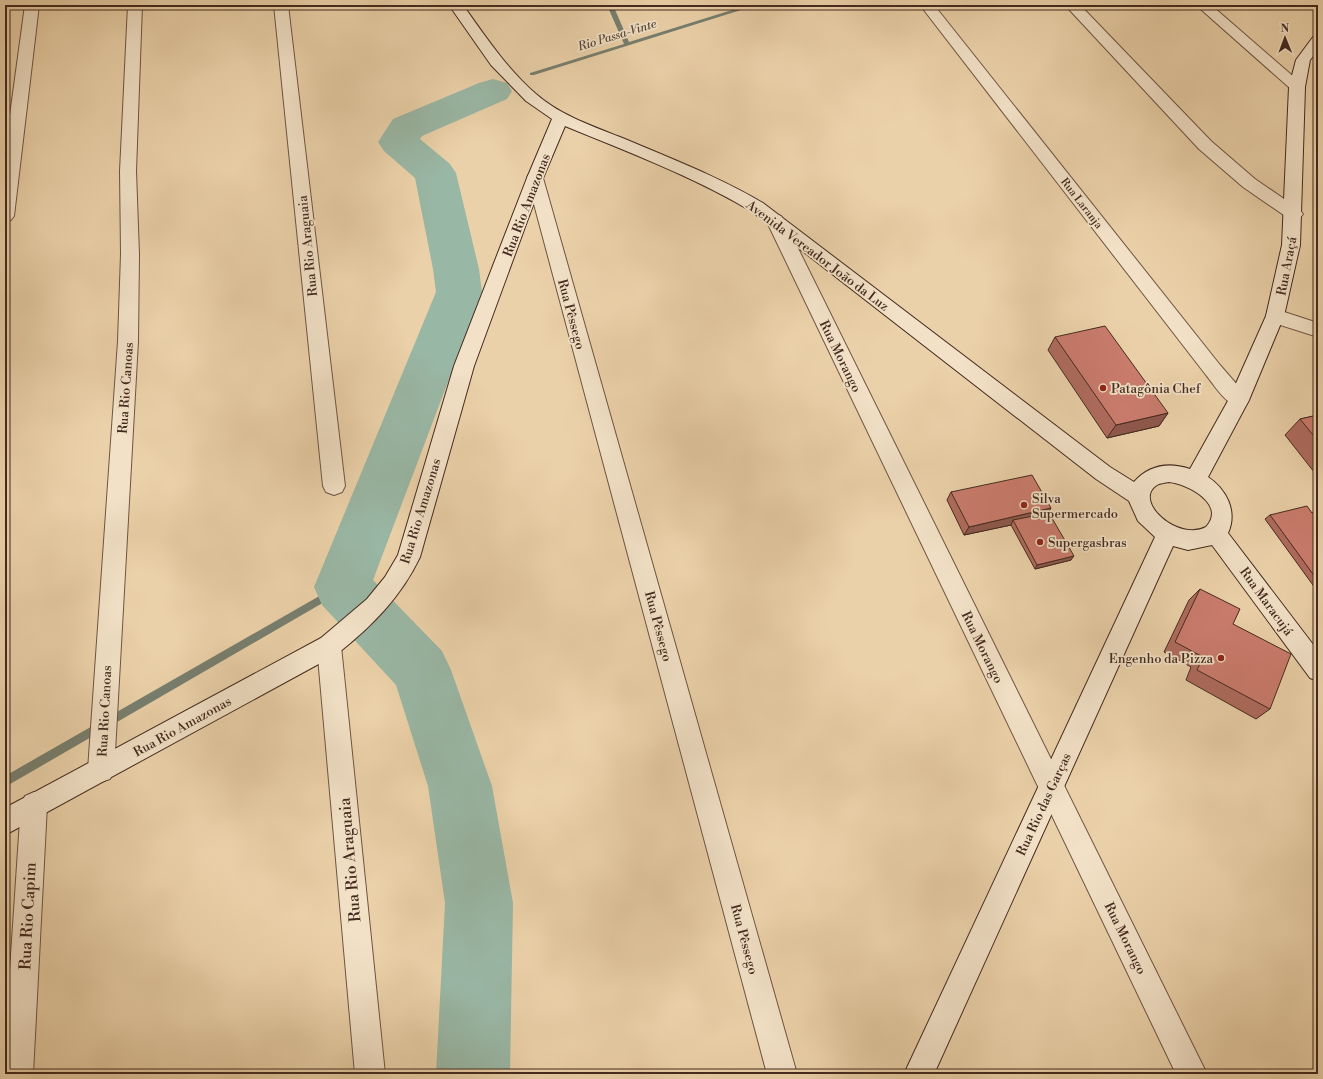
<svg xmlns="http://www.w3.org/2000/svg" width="1323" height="1079" font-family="'Libre Bodoni',serif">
<rect width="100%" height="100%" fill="#ebd1a9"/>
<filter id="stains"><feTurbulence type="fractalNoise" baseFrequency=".005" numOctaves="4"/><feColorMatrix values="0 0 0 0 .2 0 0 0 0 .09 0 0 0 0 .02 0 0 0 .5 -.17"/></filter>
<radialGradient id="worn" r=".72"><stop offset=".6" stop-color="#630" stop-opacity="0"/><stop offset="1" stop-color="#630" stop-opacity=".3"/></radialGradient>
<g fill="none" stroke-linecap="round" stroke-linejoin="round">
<!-- stream -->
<path fill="#777f6f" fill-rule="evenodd" d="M607,5H613L629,42L748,5H757L534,75H530V73L624,44Z
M342,583L345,584L347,587L345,590L5,787V776Z"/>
<!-- river -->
<path fill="#99b7a5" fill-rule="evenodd" d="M493,79L507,83L512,91L507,99L422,136L420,139L450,164L456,173L479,269L482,292L373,580L442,651L451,670L492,786L513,903L510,1074H436L445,903L428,786L396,685L322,605L314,587L436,292L433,269L415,178L384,151L378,142L393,119L479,83Z"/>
<!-- street casing -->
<g stroke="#6e5442" stroke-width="2">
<path id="street" d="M25,5H39L14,216L11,220L5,222V152Z
M128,5H142L136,171L139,254L138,341L114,770L110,779L101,782L92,779L88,770L118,341L121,254L120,171Z
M274,5H288L345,486L342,492L334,495L326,492L323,486Z
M920,5H934L1220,365L1246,395L1249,400L1246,405C1229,411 1216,387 1206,375Z
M1065,5H1080L1211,141L1255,179L1300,210L1303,214L1300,218L1294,220L1288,218L1243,187L1199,149Z
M1196,5H1211L1302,84L1305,87L1302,90H1292Z
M535,173L541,174L543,178L797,1074H767L527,178L529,174Z
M775,214L781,216L784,220L1207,1074H1176L766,220L769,216Z
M1275,309L1318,323V337L1268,321L1266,316L1268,311Z
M329,635L337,638L341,646L385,1074H355L317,646L321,638Z
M34,792L43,796L47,805L33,1074H5V1045L21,805L25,796Z"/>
</g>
<!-- secondary casing -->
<g stroke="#442a1f" stroke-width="2">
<path id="secondary" d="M449,5H463C485,36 507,69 536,94C561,116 595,127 625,139C672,159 719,177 763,203L1110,467L1134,482C1149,465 1169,462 1190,469L1229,399L1266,316L1282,245L1289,87L1296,60L1313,37L1318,36V50L1310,60L1305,87L1300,245L1284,316L1249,400L1208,477C1226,489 1238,511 1228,533L1318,651V681L1310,678L1212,545L1188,550L1173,546L934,1074H904L1155,537L1138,521L1129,501L1096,479L751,211C692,176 628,152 565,126L543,178L474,366L420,557C401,597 372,626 337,654L5,835V808L321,638L367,599L385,577L398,555L454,366L527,178L552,119L526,101L491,65ZM1169,482C1187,484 1227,504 1206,527C1178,542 1132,501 1157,485C1160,483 1165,483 1169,482Z"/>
</g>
<!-- street -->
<use href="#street" fill="#f2e1c7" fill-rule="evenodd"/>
<!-- secondary -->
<use href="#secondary" fill="#f2e1c7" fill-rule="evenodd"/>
</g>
<!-- wall -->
<path fill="#af6b5f" stroke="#442a1f" d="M1055,337L1168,413L1159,426L1107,438L1048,350Z
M1318,415V477L1285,435L1300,419Z
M951,492L1049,513L1071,560L1035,569L1011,525L964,535L947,500Z
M1318,512V592L1265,519L1270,515L1312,513Z
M1200,589L1233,624L1270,709L1256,719L1186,680L1191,667L1164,652L1189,600Z"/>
<!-- shaded-wall -->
<path fill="#8e574d" stroke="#442a1f" d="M1168,413L1159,426L1107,438L1116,425Z
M1051,508L1046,517L1013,520L1011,525L964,535L969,527Z
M1074,556L1071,560L1035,569L1037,565Z"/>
<!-- building -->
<path fill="#cb7c6e" stroke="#442a1f" d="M1105,326L1168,413L1116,425L1055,337Z
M1318,415V441L1300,419Z
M1032,475L1051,508L969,527L951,492Z
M1307,506L1312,513L1318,512V581L1270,515Z
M1049,513L1074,556L1037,565L1013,520Z
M1200,589L1240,609L1233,624L1291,654L1270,709L1197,670L1203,657L1175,642Z"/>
<!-- markers -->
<g fill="#8f2418" stroke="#f2e1c7" stroke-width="1.5">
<circle cx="1103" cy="388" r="4"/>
<circle cx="1024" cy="505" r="4"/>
<circle cx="1040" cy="542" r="4"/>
<circle cx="1221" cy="658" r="4"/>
</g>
<g text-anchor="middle" stroke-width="3.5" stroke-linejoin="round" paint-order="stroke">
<!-- far-street labels -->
<g font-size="11" fill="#442a1f" stroke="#f2e1c7">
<text transform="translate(1082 203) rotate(52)" y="4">Rua Laranja</text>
</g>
<!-- far-water labels -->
<g font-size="12" font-style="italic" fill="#55463a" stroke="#f2e1c7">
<text transform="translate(617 35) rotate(-17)" y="4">Rio Passa-Vinte</text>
</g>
<!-- street labels -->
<g font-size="13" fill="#442a1f" stroke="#f2e1c7">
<text transform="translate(526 205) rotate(-69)" y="5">Rua Rio Amazonas</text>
<text transform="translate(307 246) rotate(-96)" y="5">Rua Rio Araguaia</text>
<text transform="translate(818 255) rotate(37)" y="5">Avenida Vereador João da Luz</text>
<text transform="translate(1286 266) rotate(-79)" y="5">Rua Araçá</text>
<text transform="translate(572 314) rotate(75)" y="5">Rua Pêssego</text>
<text transform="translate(841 356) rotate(64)" y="5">Rua Morango</text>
<text transform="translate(125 388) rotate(-86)" y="5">Rua Rio Canoas</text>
<text transform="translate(420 511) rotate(-73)" y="5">Rua Rio Amazonas</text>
<text transform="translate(1267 601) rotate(54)" y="5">Rua Maracujá</text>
<text transform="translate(659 626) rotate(75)" y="5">Rua Pêssego</text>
<text transform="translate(983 647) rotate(64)" y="5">Rua Morango</text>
<text transform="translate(104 711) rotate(-87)" y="5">Rua Rio Canoas</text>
<text transform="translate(182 726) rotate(-29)" y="5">Rua Rio Amazonas</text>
<text transform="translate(1043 804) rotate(-65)" y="5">Rua Rio das Garças</text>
<text transform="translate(1126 938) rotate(64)" y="5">Rua Morango</text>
<text transform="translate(745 939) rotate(75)" y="5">Rua Pêssego</text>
</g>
<!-- poi labels -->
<g font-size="13" fill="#442a1f" stroke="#f2e1c7" text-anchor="start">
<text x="1111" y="393">Patagônia Chef</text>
<text x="1032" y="503">Silva<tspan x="1032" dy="15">Supermercado</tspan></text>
<text x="1048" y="547">Supergasbras</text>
<text x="1213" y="663" text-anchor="end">Engenho da Pizza</text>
</g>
<!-- near-street labels -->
<g font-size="16" fill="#442a1f" stroke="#f2e1c7">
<text transform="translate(349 860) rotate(-95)" y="6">Rua Rio Araguaia</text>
<text transform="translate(27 916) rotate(-87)" y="6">Rua Rio Capim</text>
</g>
</g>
<!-- margin -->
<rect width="1323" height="1079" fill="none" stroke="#ebd1a9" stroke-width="20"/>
<rect x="6" y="6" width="1311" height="1067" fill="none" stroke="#442a1f" stroke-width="2"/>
<rect x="10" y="10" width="1303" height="1059" fill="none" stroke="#442a1f"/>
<!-- north arrow -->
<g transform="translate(1285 38) rotate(359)" stroke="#f2e1c7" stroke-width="3" paint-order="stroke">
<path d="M0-3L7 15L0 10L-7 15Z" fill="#442a1f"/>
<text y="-6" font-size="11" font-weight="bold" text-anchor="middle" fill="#442a1f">N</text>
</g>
<rect width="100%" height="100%" filter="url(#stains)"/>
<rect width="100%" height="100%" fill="url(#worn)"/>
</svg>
